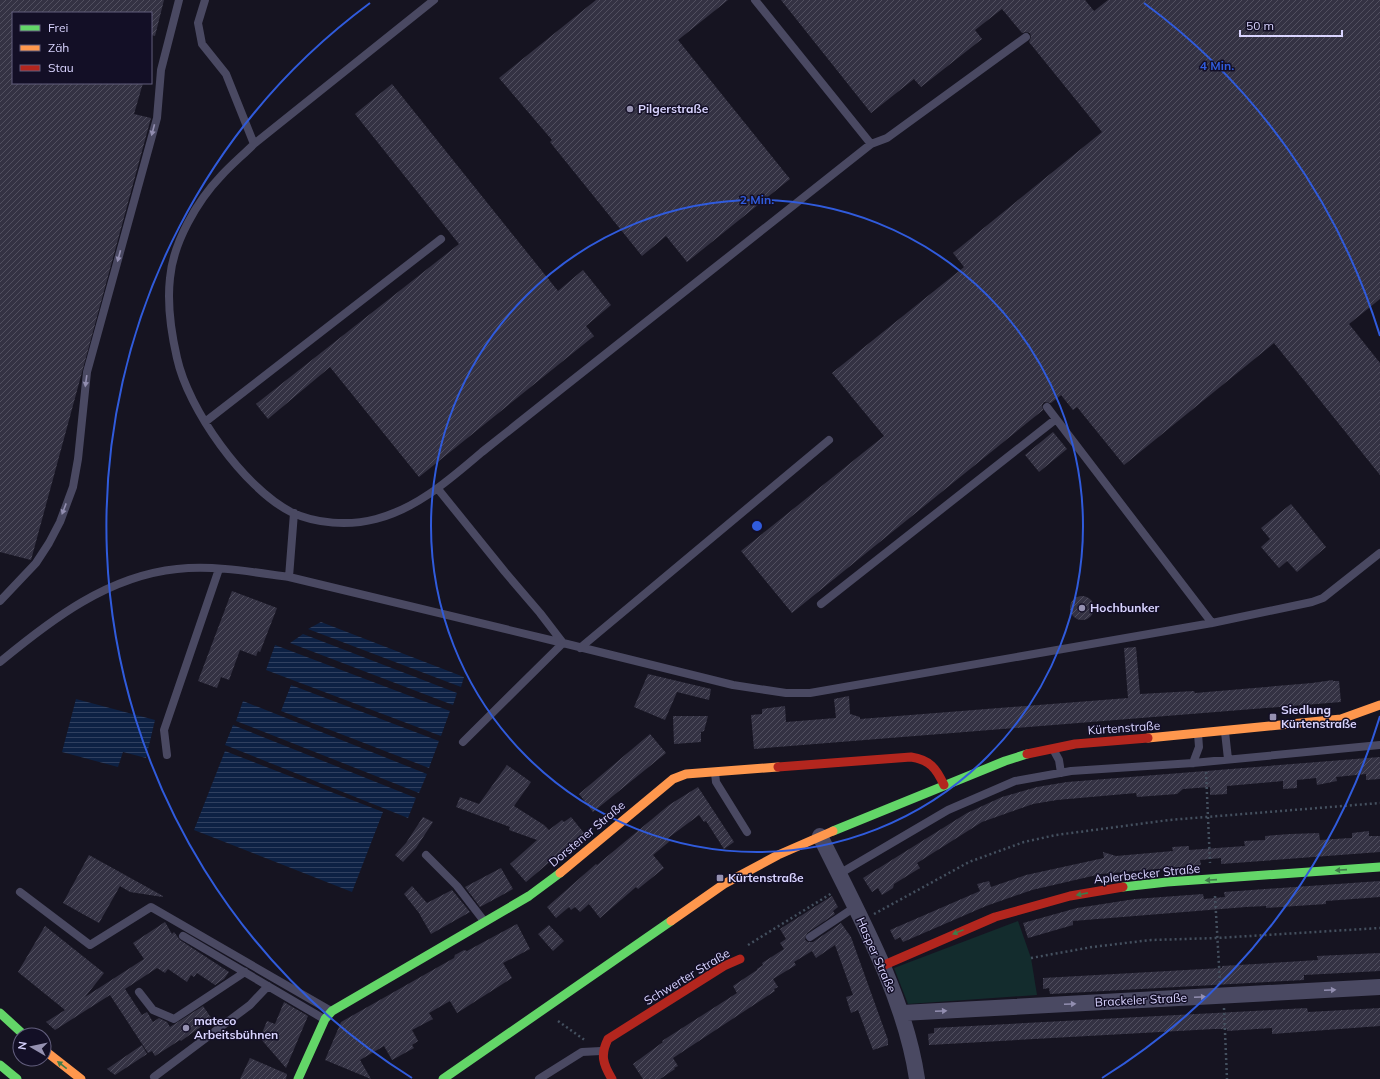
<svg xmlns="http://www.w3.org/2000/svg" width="1380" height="1079" font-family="Mulish,sans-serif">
<defs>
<pattern id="water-rules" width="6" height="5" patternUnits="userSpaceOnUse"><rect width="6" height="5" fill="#0d2144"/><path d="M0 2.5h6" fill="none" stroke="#304060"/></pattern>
<pattern id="building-hatch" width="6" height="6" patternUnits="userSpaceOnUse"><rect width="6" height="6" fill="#343243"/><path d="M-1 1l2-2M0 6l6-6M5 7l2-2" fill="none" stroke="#514f5f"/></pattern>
</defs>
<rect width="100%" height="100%" fill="#161421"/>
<!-- green -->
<path fill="#132c2d" d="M1018,921L1031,958L1037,995L908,1004L894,968Z"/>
<!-- water -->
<path fill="url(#water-rules)" d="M321,622L464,677L461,687L308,629Z
M303,634L457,693L453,705L290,643Z
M275,645L450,711L441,736L266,670Z
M291,685L439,741L429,768L281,711Z
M76,699L155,720L146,758L123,752L118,767L62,752Z
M243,701L427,774L419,793L236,721Z
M233,725L416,798L408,818L225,745Z
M225,751L383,812L352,892L194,830Z"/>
<!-- building -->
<path fill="url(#building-hatch)" d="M0,0H164L155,36L151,35V13H13V83H143L134,114L151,118L31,560L0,552Z
M596,0H728L678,40L790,179L687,262L666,236L642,256L550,142L552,140L499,78Z
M781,0H1085L1094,11L1108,0H1380V299L1349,324L1380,363V475L1274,343L1124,465L1077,407L1073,410L1061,395L1051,403L1044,402L1042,405L1043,410L792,613L741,551L884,436L832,373L964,267L953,253L1102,132L1029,42L1031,37L1030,33L1026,32L1022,33L1002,9L975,30L982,39L921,87L914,79L871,113Z
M392,84L558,291L583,270L611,305L586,326L594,336L419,477L330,367L268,419L256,404L459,244L355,114Z
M1053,432L1067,449L1039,472L1025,455Z
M1291,504L1326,547L1297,572L1287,561L1279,568L1261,547L1270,539L1261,528Z
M232,591L277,608L260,652L258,651L256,656L240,650L229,680L221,677L217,688L198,681Z
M1070 608a12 12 0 1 1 24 0a12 12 0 1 1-24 0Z
M1136,647L1140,694L1194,691L1195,693L1312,683L1333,680V681H1339L1341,702L754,749L751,715L762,714V709L785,706L786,722L836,718L834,699L849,696L850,714L860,717V719L1128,698L1124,648Z
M648,674L711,689L709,700L677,692L665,720L634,707Z
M673,716H708L704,731L701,732V742L674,744Z
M650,734L666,753L593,812L579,794Z
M1380,757V779L1366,780V774L1336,777L1337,781L1317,785L1316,778L1297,780V788L1283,789V781L1227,786V794L1210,795V787L1183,789L1177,794L1137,797L1136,793L1057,800L1033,804L982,822L917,863L920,868L894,884L893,888L882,895L878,888L872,892L863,878L967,813L1002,797L1037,787L1067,782Z
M507,765L531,782L514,806L544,825L549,830L562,820L564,822L571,817L584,833L526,882L510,864L537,840L509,830L510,827L456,807L460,797L479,804Z
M698,787L734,842L724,849L706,821L704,822L699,815L668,838L670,841L653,855L664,868L638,889L636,887L600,918L589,904L580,912L575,907L571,910L569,907L556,918L547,907L596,864L597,865L669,805Z
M423,817L433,822L416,848L403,862L395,855L406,843Z
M1369,831V836H1380V852L1221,864V858L1200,860L1201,865L1101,874L1032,890L986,906L903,942L900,937L895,940L890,930L980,891L977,884L989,881L991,887L1026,875L1104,858L1103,852L1116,856L1173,851L1172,847L1189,846V850L1245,846L1244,841L1265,840V836L1290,834L1319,833L1320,840L1350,838H1352V833Z
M89,855L163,896V897L130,892L120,886L99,923L63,903Z
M501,868L513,889L480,907L465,887Z
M1380,881V897L1326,901V904L1266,908V906L1246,907L1073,921V925L1028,938L1023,923L1077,908L1135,899L1203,894L1204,899L1225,897L1224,892Z
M412,886L427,903L452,890L470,912L431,934L419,913L404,894Z
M832,896L838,907L833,911L835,914L807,933L805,940L808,942H813L841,923L851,937L888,1040V1045L873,1050L858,1010L851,1013L846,997L853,995L835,945L816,958L812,951L794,962L796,965L773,979L778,987L774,989L775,991L673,1058L678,1066L674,1068L675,1069L660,1079H643L633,1064L663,1042L662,1041L737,993L733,986L757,970V969L763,965L762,963L784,949L780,943L786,939L780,929Z
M165,922L172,934L174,932L180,940L229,972L224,979L215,985L197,973L194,977L191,975L187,982L168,969L165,973L157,968L125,989L142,1015L147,1012L153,1022L159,1018L167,1022L170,1027L203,1006L212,1019L181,1041L180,1040L155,1056L152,1051L148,1053L110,995L55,1030L46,1022L65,1010L18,972L45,926L104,973L85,997L144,959L133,943Z
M517,924L530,949L503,963L512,978L457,1013L450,1001L429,1013L433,1019L412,1030L418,1041L412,1045L414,1048L392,1060L384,1046L360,1060L371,1079L325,1060L341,1022L454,958L455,955L464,950L467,951Z
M549,925L564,941L553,951L538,934Z
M1380,953V971L1304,975V980L1050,994L1049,988L1043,989V978L1222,968V966L1318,960L1317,956Z
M284,1002L308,1016L286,1068L260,1038L267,1021L275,1024Z
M1307,1008L1308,1012L1380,1008V1026L1272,1034V1028L1227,1031V1029H1214L929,1045L928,1034L934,1033V1028Z
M142,1045L147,1054L115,1075L107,1069Z
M250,1058L287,1074L286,1079H240Z"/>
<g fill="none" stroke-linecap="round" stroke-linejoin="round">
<!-- path -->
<path stroke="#44505f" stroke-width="2.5" stroke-dasharray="2 3" stroke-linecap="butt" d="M1206,772L1210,863
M1215,896L1220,983
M874,914L969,862L1024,842L1056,835L1169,820L1380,803
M748,945L832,893
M1031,958L1092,947L1151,940L1217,938L1380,928
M1224,1008L1227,1079
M558,1021L586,1041"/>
<!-- lane -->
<path stroke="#4a4962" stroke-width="8" d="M205,0L198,23L202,44L226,74L254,144C243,155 231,165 221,176C197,201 173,243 170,278C167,304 171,332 177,358C188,409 244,488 291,512C316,524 349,526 376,519C418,508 450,479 482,452C505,434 527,416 550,398C657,313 764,229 871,144L887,138L1026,37
M755,0L871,144
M254,144L434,0
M1047,407L1212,623
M205,422L441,239
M438,489L505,572L540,613L563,643L733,685L786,693H810L1212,623L1312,602L1323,598L1380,553
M289,577L563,643L463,742
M0,601L36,563L49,543L60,522L73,487L78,459L87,372L157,118L161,70L179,0
M821,604L1056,419
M580,648L829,440
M0,662C52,619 108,576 177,569C214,565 252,572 289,577L294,513
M1225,732L1228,759
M1053,749L1059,760L1061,773
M167,755L164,730L219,569
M1193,763L1199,747L1198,734
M715,773L716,782L747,832
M426,855L457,886L484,921
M839,874L948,810L1015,781L1071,771L1193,763L1380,745
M20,892L90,945L151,907L331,1011
M183,936L324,1019
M810,937L855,907
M139,992L153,1010L174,1019L245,972
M154,1077L250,1005L268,986
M539,1079L582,1052L601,1051"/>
<!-- street -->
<path stroke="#4a4962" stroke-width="16" d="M820,836C857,911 905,996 917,1079
M902,1013L1380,987"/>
<!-- fast -->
<path stroke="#63d668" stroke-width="9" d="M833,831L1005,761L1027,754
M1123,887L1167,882L1380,867
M0,1013L24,1035
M0,1065L17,1079
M298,1079L325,1019L332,1011L529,896L560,873
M443,1079L671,921"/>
<!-- slow -->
<path stroke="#ff974d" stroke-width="9" d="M1148,738L1341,719L1380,705
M560,873L673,779L686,774L778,767
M671,921L724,884L778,855L833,831
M44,1050L81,1079"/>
<!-- jam -->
<path stroke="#b3261e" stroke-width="9" d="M1027,754L1075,744L1148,738
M778,767L911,757C930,760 936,768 944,785
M882,966L995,917L1070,896L1123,887
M612,1079C603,1064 600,1055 608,1039L724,966L740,959"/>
</g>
<!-- one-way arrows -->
<defs><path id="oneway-solid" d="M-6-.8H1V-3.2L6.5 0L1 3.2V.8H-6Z"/></defs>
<g fill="#928eb0">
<use href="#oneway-solid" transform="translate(153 130) rotate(105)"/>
<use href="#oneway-solid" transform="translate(119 256) rotate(105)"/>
<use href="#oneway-solid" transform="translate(86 381) rotate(98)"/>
<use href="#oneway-solid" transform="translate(64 509) rotate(111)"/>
<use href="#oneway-solid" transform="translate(1330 990) rotate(-3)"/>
<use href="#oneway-solid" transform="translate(1200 997) rotate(-3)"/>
<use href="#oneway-solid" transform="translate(1070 1004) rotate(-3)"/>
<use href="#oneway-solid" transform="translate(941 1011) rotate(-3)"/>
</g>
<g fill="#3f7c4a">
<use href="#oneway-solid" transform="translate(1341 870) rotate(176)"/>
<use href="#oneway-solid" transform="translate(1211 880) rotate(176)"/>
<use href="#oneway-solid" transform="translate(1082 894) rotate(169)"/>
<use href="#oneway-solid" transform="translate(958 932) rotate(158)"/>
<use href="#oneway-solid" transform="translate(62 1065) rotate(-142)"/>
</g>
<!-- distance rings -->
<g fill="none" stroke="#305bdc" stroke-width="2">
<circle cx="757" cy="526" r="326"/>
<path d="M1380 716A651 651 0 0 1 1102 1078M412 1078A651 651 0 0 1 370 3M1144 3A651 651 0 0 1 1380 336"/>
</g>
<!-- markers -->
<g fill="#9591b1" stroke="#130f26" stroke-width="1.5">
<circle cx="630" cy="109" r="4"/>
<circle cx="1082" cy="608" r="4"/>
<rect x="1269" y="713" width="8" height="8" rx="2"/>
<rect x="716" y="874" width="8" height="8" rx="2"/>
<circle cx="186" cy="1028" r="4"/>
</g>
<g text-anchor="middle" stroke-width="3" stroke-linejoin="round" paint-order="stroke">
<!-- poi labels -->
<g font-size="12" font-weight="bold" fill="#d9d4ff" stroke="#130f26" text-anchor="start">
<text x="638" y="113">Pilgerstraße</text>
<text x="1090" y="612">Hochbunker</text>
<text x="1281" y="714">Siedlung<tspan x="1281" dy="14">Kürtenstraße</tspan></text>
<text x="728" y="882">Kürtenstraße</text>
<text x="194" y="1025">mateco<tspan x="194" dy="14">Arbeitsbühnen</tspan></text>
</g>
<!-- street labels -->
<g font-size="12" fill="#d9d4ff" stroke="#130f26">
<text transform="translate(1124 728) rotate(-4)" y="4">Kürtenstraße</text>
<text transform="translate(587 834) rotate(-40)" y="4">Dorstener Straße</text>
<text transform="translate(1147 874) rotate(-6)" y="4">Aplerbecker Straße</text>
<text transform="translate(876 955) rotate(66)" y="4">Hasper Straße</text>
<text transform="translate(687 977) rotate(-31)" y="4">Schwerter Straße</text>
<text transform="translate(1141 1000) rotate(-3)" y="4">Brackeler Straße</text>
</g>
</g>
<circle cx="757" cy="526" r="6" fill="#305bdc" stroke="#130f26" stroke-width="2"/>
<g font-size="12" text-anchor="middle" font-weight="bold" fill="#305bdc" stroke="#130f26" stroke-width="3" stroke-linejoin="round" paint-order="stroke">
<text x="1217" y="70">4 Min.</text>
<text x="757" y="204">2 Min.</text>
</g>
<!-- legend -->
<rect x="12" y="12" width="140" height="72" fill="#130f26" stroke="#625e7d"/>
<rect x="20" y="25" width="20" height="6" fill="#63d668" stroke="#625e7d"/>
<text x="48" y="32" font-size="12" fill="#d9d4ff">Frei</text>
<rect x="20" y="45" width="20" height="6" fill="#ff974d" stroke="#625e7d"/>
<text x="48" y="52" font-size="12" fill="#d9d4ff">Zäh</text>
<rect x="20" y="65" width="20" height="6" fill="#b3261e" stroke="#625e7d"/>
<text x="48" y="72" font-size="12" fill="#d9d4ff">Stau</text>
<!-- north arrow -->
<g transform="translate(32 1047) rotate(279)"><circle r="19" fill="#130f26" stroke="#625e7d"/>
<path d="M0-3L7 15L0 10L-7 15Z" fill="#9591b1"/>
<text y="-6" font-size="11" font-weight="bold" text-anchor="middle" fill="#d9d4ff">N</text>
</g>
<!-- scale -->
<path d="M1240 30v6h102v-6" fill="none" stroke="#d9d4ff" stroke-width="2"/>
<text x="1246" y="30" font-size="12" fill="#d9d4ff" stroke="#130f26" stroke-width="3" paint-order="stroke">50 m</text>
</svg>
